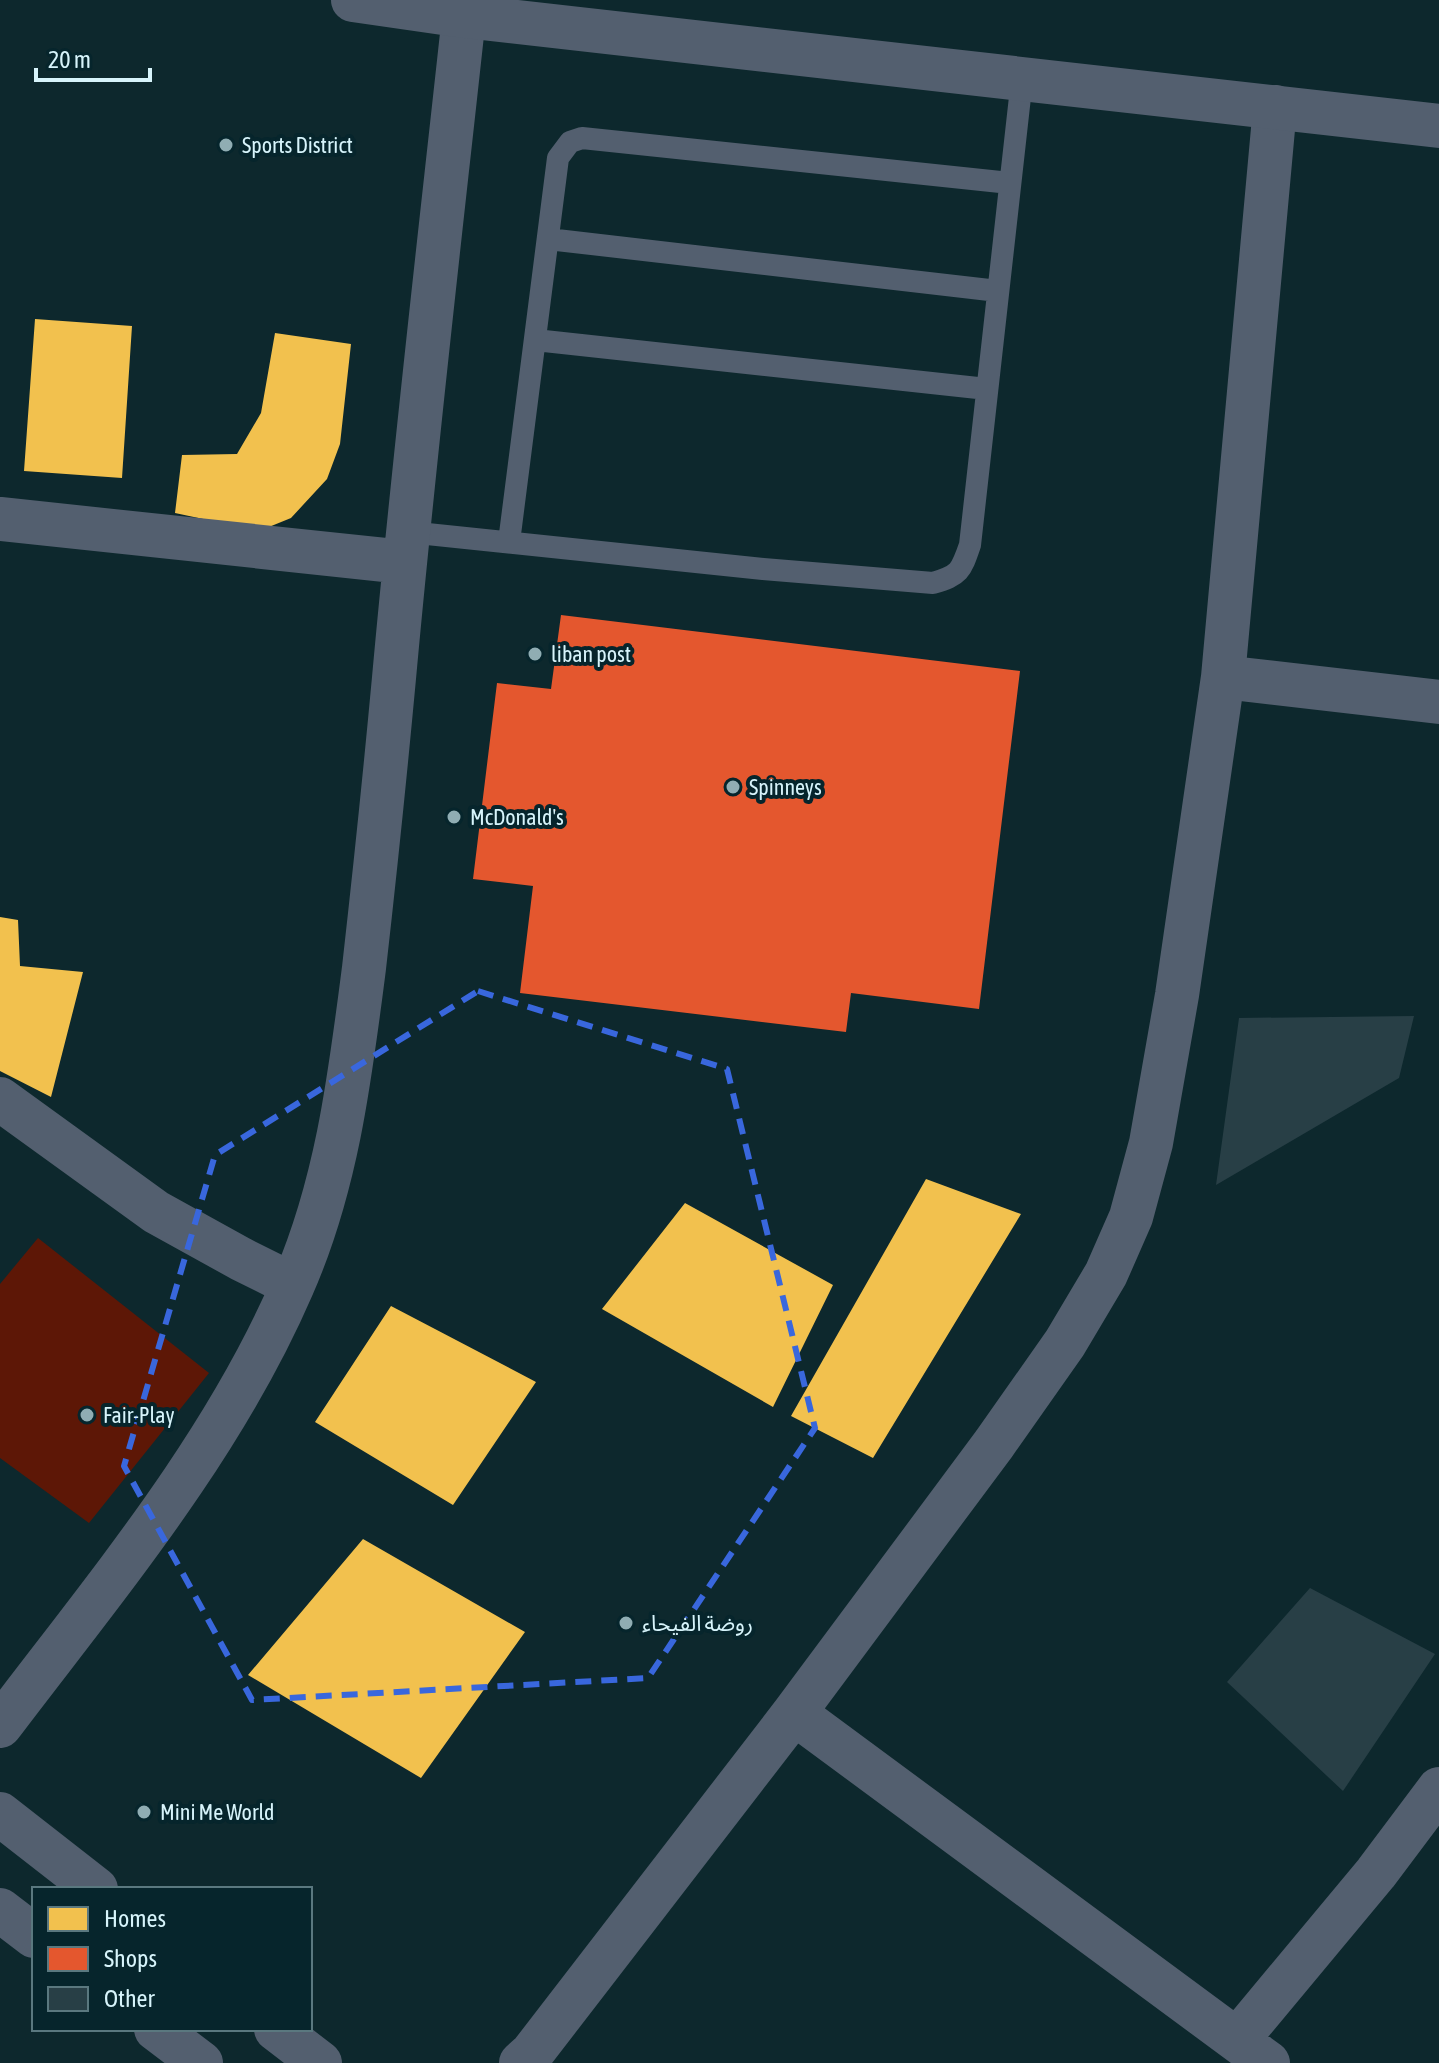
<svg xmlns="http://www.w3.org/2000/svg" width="1439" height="2063" font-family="'Asap Condensed','Noto Sans Arabic',sans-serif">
<rect width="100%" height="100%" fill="#0d282d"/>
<!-- garden -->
<path fill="#5d1706" d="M38,1238L209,1373L89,1523L0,1458V1284Z"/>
<!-- homes -->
<path fill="#f2c14e" d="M35,319L132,326L122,478L24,471Z
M275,333L351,344L340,444L327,479L291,518L259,531L175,513L182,455L237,454L261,413Z
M0,917L18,920L20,966L83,972L51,1097L0,1071Z
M926,1179L1021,1214L873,1458L791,1416Z
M685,1203L833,1285L773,1407L602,1309Z
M391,1306L536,1382L453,1505L315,1422Z
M363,1539L525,1632L421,1778L248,1675Z"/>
<!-- shops -->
<path fill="#e4572e" d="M561,615L1020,671L979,1009L851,993L846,1032L520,993L533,886L473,879L497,683L551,689Z"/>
<!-- building -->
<path fill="#283f46" d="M1414,1016L1399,1078L1216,1185L1239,1018Z
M1310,1588L1435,1654L1343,1791L1227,1682Z"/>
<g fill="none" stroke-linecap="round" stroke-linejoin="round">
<!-- service -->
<path stroke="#535f6f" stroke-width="22" d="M548,239L998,291
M535,340L987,389
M408,532L763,569L933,583C960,575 961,571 970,545L1022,79
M509,542L558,158L570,142L582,138L1010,183"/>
<!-- minor -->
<path stroke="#535f6f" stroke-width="44" d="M0,519L404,562
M1223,677L1439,702
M0,1099L156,1212L241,1259L293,1285
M794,1713L1268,2063
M0,1726C106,1586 222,1449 292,1287C337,1185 350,1077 364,968C375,871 385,775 394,678C414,457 440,236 464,16
M1237,2040L1376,1873L1439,1789
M521,2063L532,2053L794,1713L994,1444L1065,1343L1106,1274L1131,1217L1151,1143L1177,995L1223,677L1275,107"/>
<!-- tertiary -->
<path stroke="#535f6f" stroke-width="44" d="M353,0L464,16L1439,126
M0,1814L96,1889
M0,1910L34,1936
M156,2029L201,2063
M276,2029L320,2063"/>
</g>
<!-- marked area -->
<path fill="none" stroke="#3967dd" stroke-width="6" stroke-dasharray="16 10" stroke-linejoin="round" d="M478,991L727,1069L815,1428L648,1678L252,1700L124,1466L215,1155Z"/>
<!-- markers -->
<g fill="#90adb3" stroke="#06252c" stroke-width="3">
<circle cx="226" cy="145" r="8"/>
<circle cx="535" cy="654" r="8"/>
<circle cx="733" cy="787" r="8"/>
<circle cx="454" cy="817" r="8"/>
<circle cx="87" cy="1415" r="8"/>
<circle cx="626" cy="1623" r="8"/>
<circle cx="144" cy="1812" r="8"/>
</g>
<g text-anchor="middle" stroke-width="8" stroke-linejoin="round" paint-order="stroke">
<!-- poi labels -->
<g font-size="22" fill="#d7f4fb" stroke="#06252c" text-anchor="start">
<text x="242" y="153">Sports District</text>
<text x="551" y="662">liban post</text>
<text x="749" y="795">Spinneys</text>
<text x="470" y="825">McDonald's</text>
<text x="103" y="1423">Fair-Play</text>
<text x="642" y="1631">روضة الفيحاء</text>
<text x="160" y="1820">Mini Me World</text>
</g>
</g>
<!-- legend -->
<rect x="32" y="1887" width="280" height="144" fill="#06252c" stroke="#5a787f" stroke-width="2"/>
<rect x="48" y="1907" width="40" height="24" fill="#f2c14e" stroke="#5a787f" stroke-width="2"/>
<text x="104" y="1927" font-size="24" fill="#d7f4fb">Homes</text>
<rect x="48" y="1947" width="40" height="24" fill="#e4572e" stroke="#5a787f" stroke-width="2"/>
<text x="104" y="1967" font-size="24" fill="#d7f4fb">Shops</text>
<rect x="48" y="1987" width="40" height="24" fill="#283f46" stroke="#5a787f" stroke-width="2"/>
<text x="104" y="2007" font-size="24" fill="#d7f4fb">Other</text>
<!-- scale -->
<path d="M36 68v12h114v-12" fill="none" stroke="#d7f4fb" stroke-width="4"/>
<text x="48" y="68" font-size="24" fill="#d7f4fb" stroke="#06252c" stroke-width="6" paint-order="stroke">20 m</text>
</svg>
